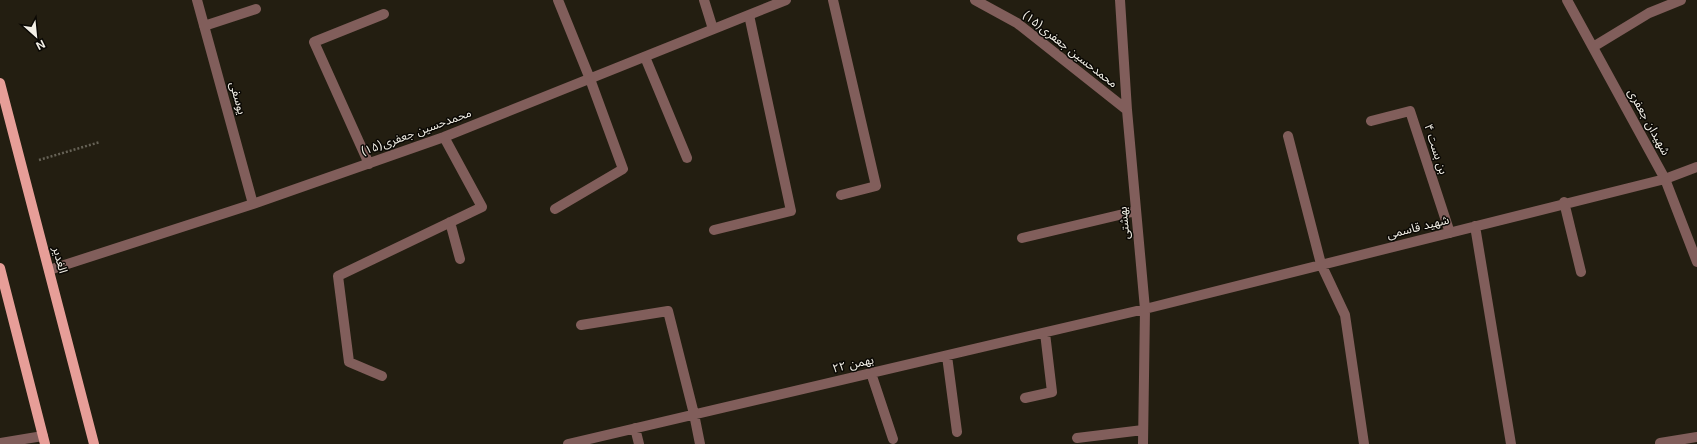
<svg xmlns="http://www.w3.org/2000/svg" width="1697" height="444" font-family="Inter,'Noto Sans Arabic',sans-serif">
<rect width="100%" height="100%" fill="#231e11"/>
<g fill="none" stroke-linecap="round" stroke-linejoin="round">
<!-- path -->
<path stroke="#666256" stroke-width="2.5" stroke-dasharray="2 2" stroke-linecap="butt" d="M39,160L100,142"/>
<!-- minor -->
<path stroke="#815e5b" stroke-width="10" d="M197,0L253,204
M704,0L713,29
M833,0L876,186L841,195
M975,0L1017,23L1127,110
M1120,0L1127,110L1145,309L1143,444
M1567,0L1665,179L1697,262
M204,26L256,9
M1593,47L1649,13L1681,0
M645,57L687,158
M1371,121L1410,111L1450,233
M1288,136L1321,264L1345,315L1364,444
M369,164L314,42L384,14
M1564,202L1581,272
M555,209L623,169L590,79L558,0
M450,222L460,259
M1475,226L1511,444
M714,230L791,211L749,15
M1022,238L1136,211
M49,270L253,204L444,137L786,0
M581,325L668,311L694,414L700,444
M947,356L957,432
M871,373L893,439
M382,376L349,362L338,276L482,207L444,137
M1025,398L1052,392L1045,333
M635,428L639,444
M1077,438L1143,430
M0,443L43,436
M1660,443L1697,437
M568,444L1145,309L1665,179L1697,167"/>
<!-- major -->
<path stroke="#e79e98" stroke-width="10" d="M0,83L94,444
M0,268L45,444"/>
</g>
<g text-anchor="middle" stroke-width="3" stroke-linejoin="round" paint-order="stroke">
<!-- street labels -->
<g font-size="12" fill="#f3f0e7" stroke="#0a0804">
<text transform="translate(1070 49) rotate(38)" y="4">محمدحسین جعفری(۱۵)</text>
<text transform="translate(238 98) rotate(75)" y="4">یوسفی</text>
<text transform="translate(1649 122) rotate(61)" y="4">شهیدان جعفری</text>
<text transform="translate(416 132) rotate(-20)" y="4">محمدحسین جعفری(۱۵)</text>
<text transform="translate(1436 149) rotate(72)" y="4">بن بست ۴</text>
<text transform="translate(1124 223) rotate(-95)" y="4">بهشتی</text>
<text transform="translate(1418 227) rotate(-14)" y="4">شهید قاسمی</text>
<text transform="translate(60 260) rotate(75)" y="4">الغدیر</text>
<text transform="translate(853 364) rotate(-13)" y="4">۲۲ بهمن</text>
</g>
</g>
<!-- north arrow -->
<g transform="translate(36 36) rotate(153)" stroke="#0a0804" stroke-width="3" paint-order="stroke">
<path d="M0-3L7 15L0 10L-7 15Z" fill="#f3f0e7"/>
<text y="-6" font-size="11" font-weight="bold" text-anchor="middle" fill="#f3f0e7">N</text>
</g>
</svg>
